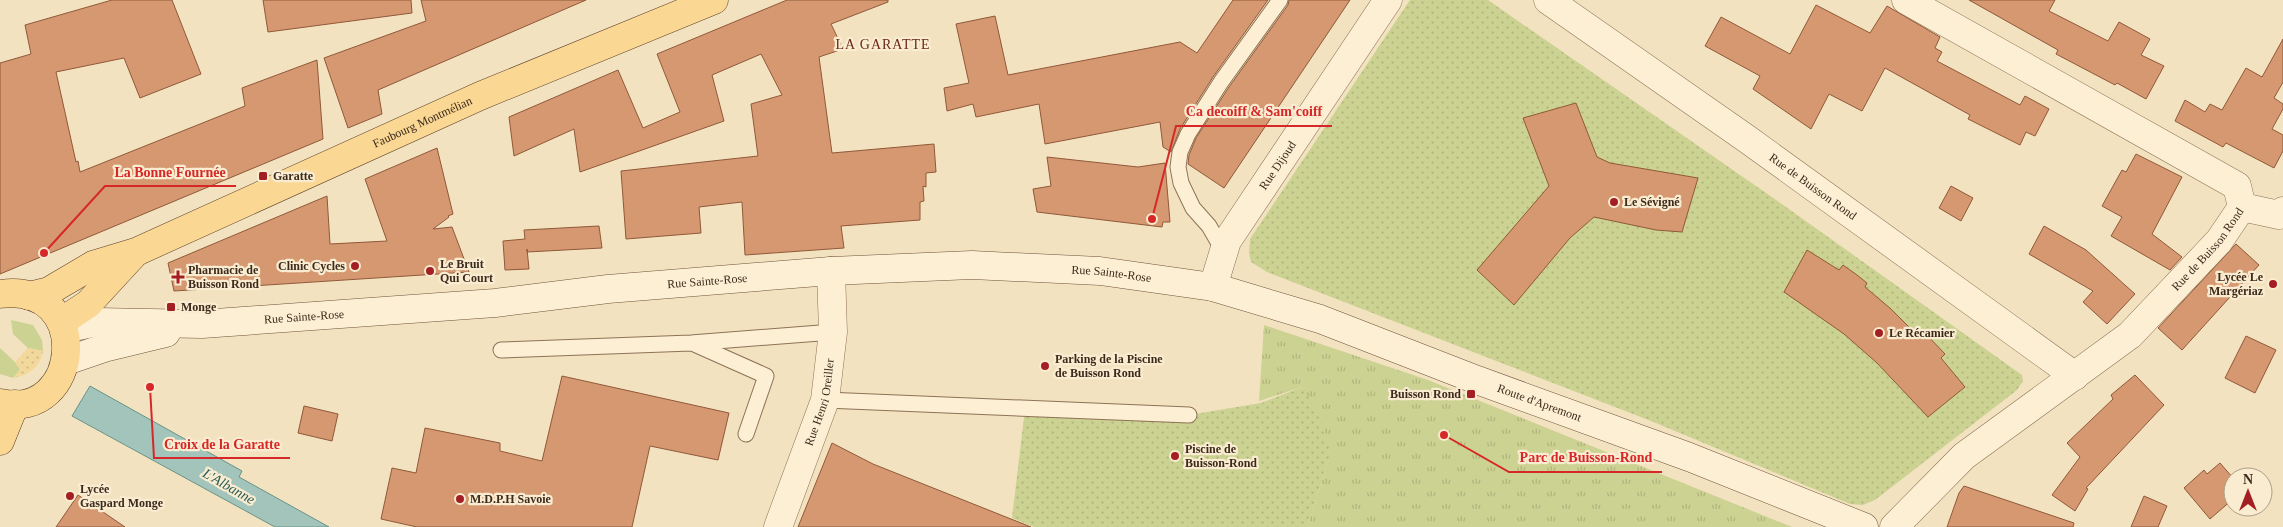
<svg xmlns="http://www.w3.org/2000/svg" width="2283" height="527" font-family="Georgia,serif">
<defs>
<pattern id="sand-dots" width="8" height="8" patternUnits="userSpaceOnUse" patternTransform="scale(1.25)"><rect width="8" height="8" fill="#f2d89a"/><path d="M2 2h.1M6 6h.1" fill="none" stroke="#d0ba84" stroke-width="1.8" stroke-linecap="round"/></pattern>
<pattern id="park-tufts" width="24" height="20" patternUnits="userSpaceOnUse" patternTransform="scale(1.25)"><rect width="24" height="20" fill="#ccd292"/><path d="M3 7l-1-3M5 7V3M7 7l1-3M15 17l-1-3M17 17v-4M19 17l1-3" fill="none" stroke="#b0b47d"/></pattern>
<pattern id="garden-dots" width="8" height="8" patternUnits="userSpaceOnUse" patternTransform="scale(1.25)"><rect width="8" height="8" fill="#ccd292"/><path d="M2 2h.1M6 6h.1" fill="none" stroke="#b0b47d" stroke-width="1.8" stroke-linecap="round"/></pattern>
</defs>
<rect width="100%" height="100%" fill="#f3e2c0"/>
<!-- grass -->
<path fill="#ccd292" d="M11,320L33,325L42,340L43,351L28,348L13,334Z
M0,348L15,362L20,370L13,378L0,374Z"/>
<!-- sand -->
<path fill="url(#sand-dots)" d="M28,348L43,351C40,368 29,375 13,378L20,370L15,362Z"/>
<!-- park -->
<path fill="url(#park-tufts)" d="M1264,325L1428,380L1792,527H1307L1331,453L1302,387L1259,401Z"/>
<!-- garden -->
<path fill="url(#garden-dots)" d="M1410,0H1488L1779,202L2022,375L2023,381L2017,390L1875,500L1863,505L1850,504L1651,421L1267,272L1251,262L1249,253L1250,239Z
M1302,387L1320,417L1331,453L1307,527H1034L1012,518L1025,409L1189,415L1261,403Z"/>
<!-- water -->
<path fill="#a3c4ba" stroke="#699388" d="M90,386L242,471L239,477L329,527H275L72,416Z"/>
<!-- building -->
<path fill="#d59871" stroke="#905939" d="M112,0H172L201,74L140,98L124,58L56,72L76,162L78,161L80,172L245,106L242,88L317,60L323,139L0,274V63L31,54L25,25Z
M263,0H411L412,13L268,32Z
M421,0H586L378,90L382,114L348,128L324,58L426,21Z
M787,0H888V2L831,24L843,49L819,57L832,153L934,144L936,172L926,173V187L923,186L924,201L920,202V220L841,226L844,248L745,255L742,202L699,207L701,233L626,239L621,171L758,156L751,104L782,95L761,54L712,75L724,121L580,172L574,129L514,156L509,117L618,70L643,128L680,112L657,54Z
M1233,0H1268L1213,77L1180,129L1171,152L1163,147L1160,122L1045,144L1039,104L976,117L973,104L947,111L944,88L969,83L956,24L995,16L1008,75L1180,42L1197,53Z
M1289,0H1350L1224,188L1188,164L1189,155L1196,138L1229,87L1288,5Z
M1969,0H2055L2049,11L2108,41L2119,22L2150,39L2141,55L2164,66L2146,99L2117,83L2115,85L2056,54L2058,50Z
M1816,5L1870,33L1887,6L1940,37L1935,48L1942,52L1937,61L2020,105L2025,96L2049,109L2035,136L2026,132L2020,145L1968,119L1970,115L1885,68L1862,111L1829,94L1811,129L1753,89L1760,76L1705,46L1721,17L1790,54Z
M2283,39V82L2274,98L2283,104V109L2272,129L2283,135V151L2274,168L2226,143L2223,147L2175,121L2185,100L2205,112L2210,104L2222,110L2246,68L2262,77Z
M1576,103L1597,157L1610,163L1698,178L1682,232L1656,230L1594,217L1570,238L1514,305L1477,270L1549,186L1523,118Z
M437,148L453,214L448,216L449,217L433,229L452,227L469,272L174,291L168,263L327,196L330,244L387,241L365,179Z
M2136,154L2182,177L2152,234L2182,257L2170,270L2111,236L2122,217L2102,206L2122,170L2126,172Z
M1047,157L1138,167L1165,163L1170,222H1163L1162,227L1037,212L1033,189L1051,186Z
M1951,186L1973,198L1961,221L1939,208Z
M599,226L602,248L527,252V249L529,269L505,270L503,241L525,239L524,230Z
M2044,226L2086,250L2135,294L2107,324L2083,302L2093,291L2029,254Z
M2236,244L2259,265L2182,350L2158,328Z
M1807,250L1839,270L1843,265L1857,275L1867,283L1865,287L1891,309L1919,337L1924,332L1945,354L1941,358L1965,387L1928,417L1877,363L1844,334L1784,292Z
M2246,336L2276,350L2255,393L2225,378Z
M2135,375L2164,405L2086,488L2088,489L2075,511L2052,495L2080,457L2067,443L2113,399L2111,395Z
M562,376L729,413L718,460L650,446L632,527H417L381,519L392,468L416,473L425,428L500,443V451L542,461Z
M304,406L338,414L332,441L298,433Z
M832,443L873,464L1031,527H798Z
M2220,463L2233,478V499L2210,519L2184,488L2204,470L2207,474Z
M1964,486L2074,523L2073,527H1947L1959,493Z
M78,495L87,501L125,527H56Z
M2144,496L2167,506L2158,527H2131Z"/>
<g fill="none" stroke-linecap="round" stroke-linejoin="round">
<!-- lane casing -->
<g stroke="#8e7256" stroke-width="17">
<path id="lane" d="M1224,252L1209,226L1193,208L1181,183L1178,167L1180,152L1188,134L1221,82L1280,0
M692,343L766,376L746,434
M501,350L691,343L833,332
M825,400L1189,415"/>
</g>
<!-- street casing -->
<g stroke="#8e7256" stroke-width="29">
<g id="street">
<path id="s1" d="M1548,0L1747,139L2075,376"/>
<path d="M2242,207L2279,215L2283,211"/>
<path id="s2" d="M1213,287L1227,241L1388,0"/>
<path id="s3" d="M778,527L825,400L833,332L831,271"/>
<path id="s4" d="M1894,527L1964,456L2130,335L2219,241L2242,207L2237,186L1906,0"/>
</g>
</g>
<!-- secondary casing -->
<g stroke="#705339" stroke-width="29">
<g id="secondary">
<path id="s5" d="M64,329L97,322L202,324L495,303L608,289L831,271L972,265L1100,271L1213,287L1320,319L1477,380L1689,457L1864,527"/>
<path d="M66,361L104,348L166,333"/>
</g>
</g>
<!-- primary casing -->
<g stroke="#5b402a" stroke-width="29">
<g id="primary">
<path d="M0,294C94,281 82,422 0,403"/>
<path id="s6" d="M29,296L49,291L93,265L136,252L480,96L714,0"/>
<path d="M61,322L88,304L135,253"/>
<path d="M0,441L15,404"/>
</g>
</g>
<!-- lane -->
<use href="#lane" stroke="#fcefd4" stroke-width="15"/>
<!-- street -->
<use href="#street" stroke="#fcefd4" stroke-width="28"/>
<!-- secondary -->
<use href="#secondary" stroke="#fcefd4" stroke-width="28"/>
<!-- primary -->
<use href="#primary" stroke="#fad793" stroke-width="28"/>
</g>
<!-- markers -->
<g fill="#a41f23" stroke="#f9ecd0" stroke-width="2">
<rect x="258" y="171" width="10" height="10" rx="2.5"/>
<circle cx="1614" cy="202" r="5"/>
<circle cx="355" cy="266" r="5"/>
<circle cx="430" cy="271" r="5"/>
<path d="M175.5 269.5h5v5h5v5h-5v5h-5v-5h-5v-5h5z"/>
<circle cx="2273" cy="284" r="5"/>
<rect x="166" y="302" width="10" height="10" rx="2.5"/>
<circle cx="1879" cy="333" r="5"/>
<circle cx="1045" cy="366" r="5"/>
<rect x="1466" y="389" width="10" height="10" rx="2.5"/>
<circle cx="1175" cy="456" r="5"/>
<circle cx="70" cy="496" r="5"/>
<circle cx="460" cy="499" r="5"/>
</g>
<g text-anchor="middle" stroke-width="4.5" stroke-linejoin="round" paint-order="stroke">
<!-- street labels -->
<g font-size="12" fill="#3c2a1c" stroke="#f9ecd0">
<text dy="4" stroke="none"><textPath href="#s6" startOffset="431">Faubourg Montmélian</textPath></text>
<text dy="4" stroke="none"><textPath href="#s2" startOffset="139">Rue Dijoud</textPath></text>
<text dy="4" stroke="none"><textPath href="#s1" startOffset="324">Rue de Buisson Rond</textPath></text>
<text dy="4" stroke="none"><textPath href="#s4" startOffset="421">Rue de Buisson Rond</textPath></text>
<text dy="4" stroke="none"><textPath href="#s5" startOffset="1051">Rue Sainte-Rose</textPath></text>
<text dy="4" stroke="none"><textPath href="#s5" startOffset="646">Rue Sainte-Rose</textPath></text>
<text dy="4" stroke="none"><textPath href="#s5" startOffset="241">Rue Sainte-Rose</textPath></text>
<text dy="4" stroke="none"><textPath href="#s3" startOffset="132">Rue Henri Oreiller</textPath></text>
<text dy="4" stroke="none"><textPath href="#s5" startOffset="1500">Route d'Apremont</textPath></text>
</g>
<!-- poi labels -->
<g font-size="12" font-weight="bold" fill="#3c2a1c" stroke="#f9ecd0" text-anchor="start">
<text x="273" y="180">Garatte</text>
<text x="1624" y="206">Le Sévigné</text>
<text x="440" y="268">Le Bruit<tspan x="440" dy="14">Qui Court</tspan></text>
<text x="345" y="270" text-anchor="end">Clinic Cycles</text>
<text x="188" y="274">Pharmacie de<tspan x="188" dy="14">Buisson Rond</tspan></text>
<text x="2263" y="281" text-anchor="end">Lycée Le<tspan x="2263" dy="14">Margériaz</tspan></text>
<text x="181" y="311">Monge</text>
<text x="1889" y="337">Le Récamier</text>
<text x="1055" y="363">Parking de la Piscine<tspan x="1055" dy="14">de Buisson Rond</tspan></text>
<text x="1461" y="398" text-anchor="end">Buisson Rond</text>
<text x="1185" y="453">Piscine de<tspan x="1185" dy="14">Buisson-Rond</tspan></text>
<text x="80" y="493">Lycée<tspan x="80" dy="14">Gaspard Monge</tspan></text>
<text x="470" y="503">M.D.P.H Savoie</text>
</g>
<!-- neighbourhood labels -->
<g font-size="14" letter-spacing="1" fill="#6d2616" stroke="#f9ecd0">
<text x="883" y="49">LA GARATTE</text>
</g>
<!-- water labels -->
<g font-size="14" font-style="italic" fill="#295d59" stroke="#f9ecd0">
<text transform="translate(229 486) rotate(30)" y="5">L'Albanne</text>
</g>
</g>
<!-- callouts -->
<path fill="none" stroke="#d62828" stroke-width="2" d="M1152 219L1176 126H1332M44 253L105 186H236M150 387L154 458H290M1444 435L1509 472H1662"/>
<g fill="#d62828" stroke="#f9ecd0" stroke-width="2">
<circle cx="1152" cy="219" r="5"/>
<circle cx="44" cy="253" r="5"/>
<circle cx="150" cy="387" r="5"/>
<circle cx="1444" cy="435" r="5"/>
</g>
<g font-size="14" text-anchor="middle" font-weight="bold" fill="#d62828" stroke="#f9ecd0" stroke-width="4.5" stroke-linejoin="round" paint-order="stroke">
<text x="1254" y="116">Ca decoiff &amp; Sam'coiff</text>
<text x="170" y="177">La Bonne Fournée</text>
<text x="222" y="449">Croix de la Garatte</text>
<text x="1586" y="462">Parc de Buisson-Rond</text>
</g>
<!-- north arrow -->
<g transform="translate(2248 492)"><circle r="24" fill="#f9ecd0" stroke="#ad9e88"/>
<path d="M0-4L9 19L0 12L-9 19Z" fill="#a41f23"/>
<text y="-8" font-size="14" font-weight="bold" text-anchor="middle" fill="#3c2a1c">N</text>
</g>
</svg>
